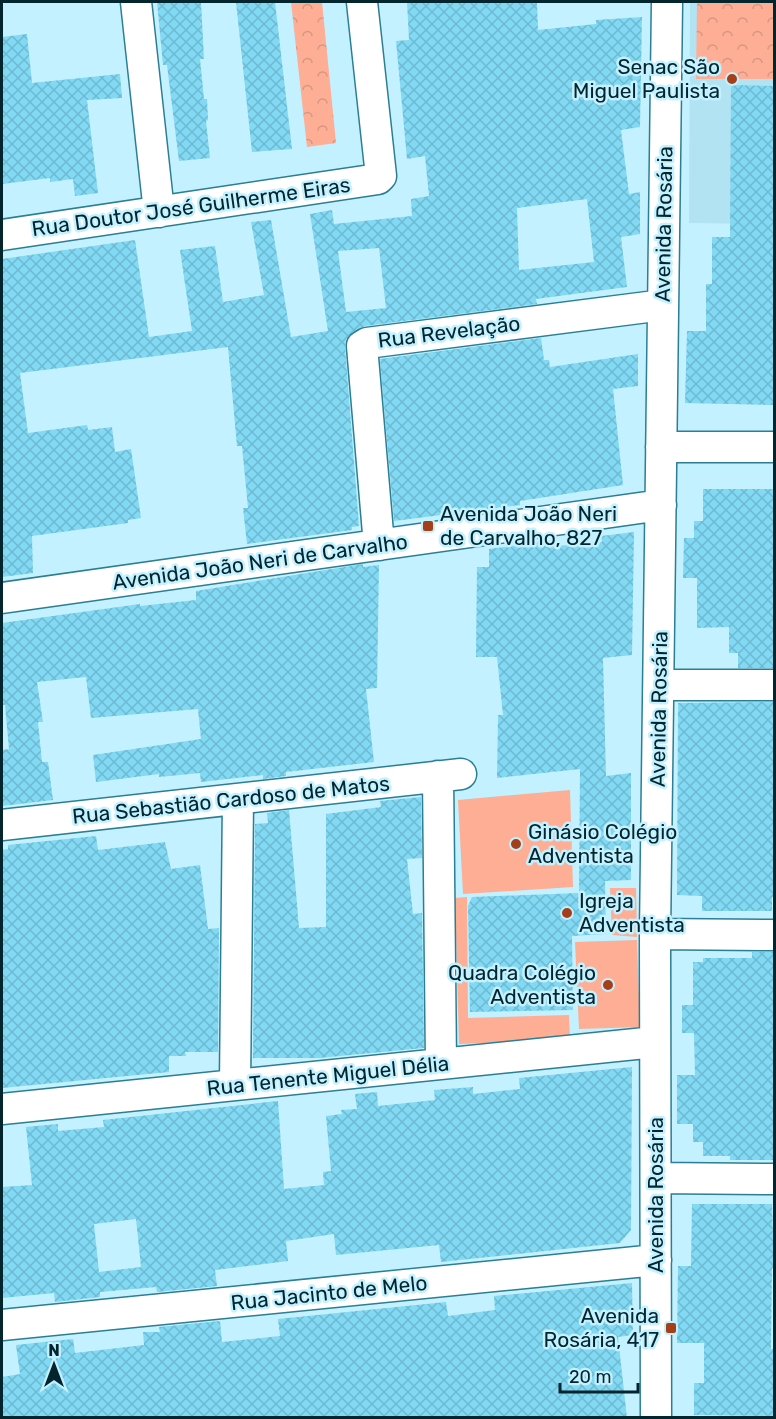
<svg xmlns="http://www.w3.org/2000/svg" width="776" height="1419" font-family="Rubik,sans-serif">
<defs>
<pattern id="park-crowns" width="20" height="18" patternUnits="userSpaceOnUse" patternTransform="scale(1.5)"><rect width="20" height="18" fill="#fdae94"/><path d="M2 6a3 3 0 1 1 6 0M12 15a3 3 0 1 1 6 0" fill="none" stroke="#d79680"/></pattern>
<pattern id="building-cross-hatch" width="8" height="8" patternUnits="userSpaceOnUse" patternTransform="scale(1.5)"><rect width="8" height="8" fill="#81d9f3"/><path d="M0 0l8 8M0 8l8-8" fill="none" stroke="#6ebad1"/></pattern>
</defs>
<rect width="100%" height="100%" fill="#c3f1ff"/>
<!-- built -->
<path fill="#b1e3f3" d="M690,2H774V224L689,223Z"/>
<!-- grass -->
<path fill="#fdae94" d="M570,790L573,887L463,894L458,800Z
M610,888H636L637,937L612,935Z
M467,897L468,1018L569,1015L570,1039L459,1044L455,898Z
M637,940L640,1027L579,1029L575,942Z"/>
<!-- park -->
<path fill="url(#park-crowns)" d="M291,2H322L336,143L307,147Z
M697,2H774V79H696Z"/>
<!-- building -->
<path fill="url(#building-cross-hatch)" fill-rule="evenodd" d="M157,2H201L204,59H200L204,99H207L208,120L206,121L210,158L179,161L167,65H163Z
M236,2H275L292,149L252,152Z
M407,2H537L538,30L596,24V20L642,17L640,127L621,130L629,194L640,192V234L621,237L627,287L536,299L537,304L365,326L353,332L346,339L345,347L359,526L352,527V530L247,544L243,508H248L242,446H237L228,347L20,373L28,433L87,425L88,430L112,427L115,452L131,449L141,518L128,520V523L32,536L33,573L2,577V259L135,240L149,337L192,331L180,250L215,246L223,302L264,295L251,222L271,220L291,337L328,331L310,214L332,210L334,224L412,216L411,199L429,196L425,156L407,159L396,41L409,40ZM587,199L594,262L519,270L517,208ZM379,248L386,308L346,312L338,251Z
M27,34L32,83L120,74L122,98L87,100L98,193L75,196L73,179L50,182V178L2,184V37Z
M731,85L774,86V405L685,403L687,331H706V284H712V237H730Z
M541,338L544,360H549L550,367L638,354V386L613,389L623,485L520,501V505L394,521L380,359Z
M703,489H774V668H738V653H729V627L697,628V578H683L684,538H694V521H703Z
M634,532L632,655L603,658L606,776L631,773V880L605,881L606,934L572,936L573,1010L470,1012L468,906L472,897L579,893L580,769L497,778L498,715H503L497,657H476L477,567H489V549L555,540V546L602,542L601,536Z
M363,564V567L379,565L377,688L366,689L374,762L286,772V776L263,779V775L201,782L200,773L159,777V774L96,782L93,755L201,739L198,709L91,718L86,677L37,682L43,722H38L42,762H48L53,800L2,806V750L9,749L5,705H2V623L140,604V606L196,600V591Z
M774,702V897H772V911H702V896L677,895L678,703Z
M421,797L422,858L407,859L413,914L422,913L424,1048L319,1058H253L255,824L268,823L267,813L289,810L299,928L326,927V814L381,807L380,801Z
M96,836L98,850L165,842L171,869L200,865L208,929L219,928L218,1052H185L186,1056H169V1072L2,1088V850L8,849V845Z
M752,952H774V1160H730V1156H703V1142H693V1124H677V1075H695L694,1033H682V1005H693V962H703V958H752Z
M632,1067L631,1230L620,1243L441,1262L439,1245L336,1255L334,1234L286,1241L288,1261L215,1270L217,1286L157,1292L156,1287L100,1292V1297L55,1302L54,1293L2,1298V1187L32,1185L26,1127L58,1124V1131L104,1127L103,1120L278,1101L284,1189L324,1185L323,1172L331,1171L326,1116L342,1114L341,1110L357,1109L355,1094L377,1092L378,1106L435,1100L434,1090L473,1087V1094L520,1089L519,1078ZM136,1219L141,1267L99,1272L94,1224Z
M692,1204H772L774,1268H772L771,1349H774V1416L694,1415V1383H704V1343H677L678,1266H691Z
M632,1283L633,1335L618,1337L627,1418H2V1377L20,1374L16,1345L73,1339L75,1353L144,1345L143,1332H160L159,1327L220,1321L222,1342L280,1336L278,1319L446,1302L448,1316L495,1310L494,1296Z"/>
<g fill="none" stroke-linecap="round" stroke-linejoin="round">
<!-- minor casing -->
<g stroke="#2b7e94" stroke-width="33">
<path id="minor" d="M136,2L159,212
M2,235L378,179L381,176L362,2
M661,447H774
M379,545L362,346L367,343L663,305
M2,598L661,505
M659,685H774
M438,776L441,1064
M2,825L461,774
M655,934L774,935
M235,1085L238,799
M2,1109L655,1042
M656,1178L774,1179
M2,1325L656,1260
M656,1418L655,934L667,2"/>
</g>
<!-- minor -->
<use href="#minor" stroke="#fff" stroke-width="30"/>
</g>
<!-- markers -->
<g fill="#a53f1a" stroke="#c3f1ff" stroke-width="2">
<circle cx="732" cy="79" r="6"/>
<rect x="422" y="520" width="12" height="12" rx="3"/>
<circle cx="516" cy="844" r="6"/>
<circle cx="567" cy="913" r="6"/>
<circle cx="608" cy="985" r="6"/>
<rect x="665" y="1322" width="12" height="12" rx="3"/>
</g>
<g text-anchor="middle" stroke-width="5" stroke-linejoin="round" paint-order="stroke">
<!-- poi labels -->
<g font-size="21" fill="#02252e" stroke="#c3f1ff" text-anchor="end">
<text x="720" y="74">Senac São<tspan x="720" dy="24">Miguel Paulista</tspan></text>
<text x="440" y="521" text-anchor="start">Avenida João Neri<tspan x="440" dy="24">de Carvalho, 827</tspan></text>
<text x="528" y="839" text-anchor="start">Ginásio Colégio<tspan x="528" dy="24">Adventista</tspan></text>
<text x="579" y="908" text-anchor="start">Igreja<tspan x="579" dy="24">Adventista</tspan></text>
<text x="596" y="980">Quadra Colégio<tspan x="596" dy="24">Adventista</tspan></text>
<text x="659" y="1323">Avenida<tspan x="659" dy="24">Rosária, 417</tspan></text>
</g>
<!-- street labels -->
<g font-size="21" fill="#02252e" stroke="#c3f1ff">
<text transform="translate(191 207) rotate(-8)" y="7">Rua Doutor José Guilherme Eiras</text>
<text transform="translate(664 224) rotate(-89)" y="7">Avenida Rosária</text>
<text transform="translate(449 332) rotate(-7)" y="7">Rua Revelação</text>
<text transform="translate(260 562) rotate(-8)" y="7">Avenida João Neri de Carvalho</text>
<text transform="translate(659 709) rotate(-89)" y="7">Avenida Rosária</text>
<text transform="translate(231 800) rotate(-6)" y="7">Rua Sebastião Cardoso de Matos</text>
<text transform="translate(328 1076) rotate(-6)" y="7">Rua Tenente Miguel Délia</text>
<text transform="translate(656 1195) rotate(-90)" y="7">Avenida Rosária</text>
<text transform="translate(329 1293) rotate(-6)" y="7">Rua Jacinto de Melo</text>
</g>
</g>
<!-- border -->
<rect width="776" height="1419" fill="none" stroke="#02252e" stroke-width="6"/>
<!-- north arrow -->
<g transform="translate(54 1365)" stroke="#c3f1ff" stroke-width="4.5" paint-order="stroke">
<path d="M0-4.5L10 22L0 15L-10 22Z" fill="#02252e"/>
<text y="-9" font-size="16" font-weight="bold" text-anchor="middle" fill="#02252e">N</text>
</g>
<!-- scale -->
<path d="M560 1383v9h78v-9" fill="none" stroke="#02252e" stroke-width="3"/>
<text x="569" y="1383" font-size="18" fill="#02252e" stroke="#c3f1ff" stroke-width="4.5" paint-order="stroke">20 m</text>
</svg>
